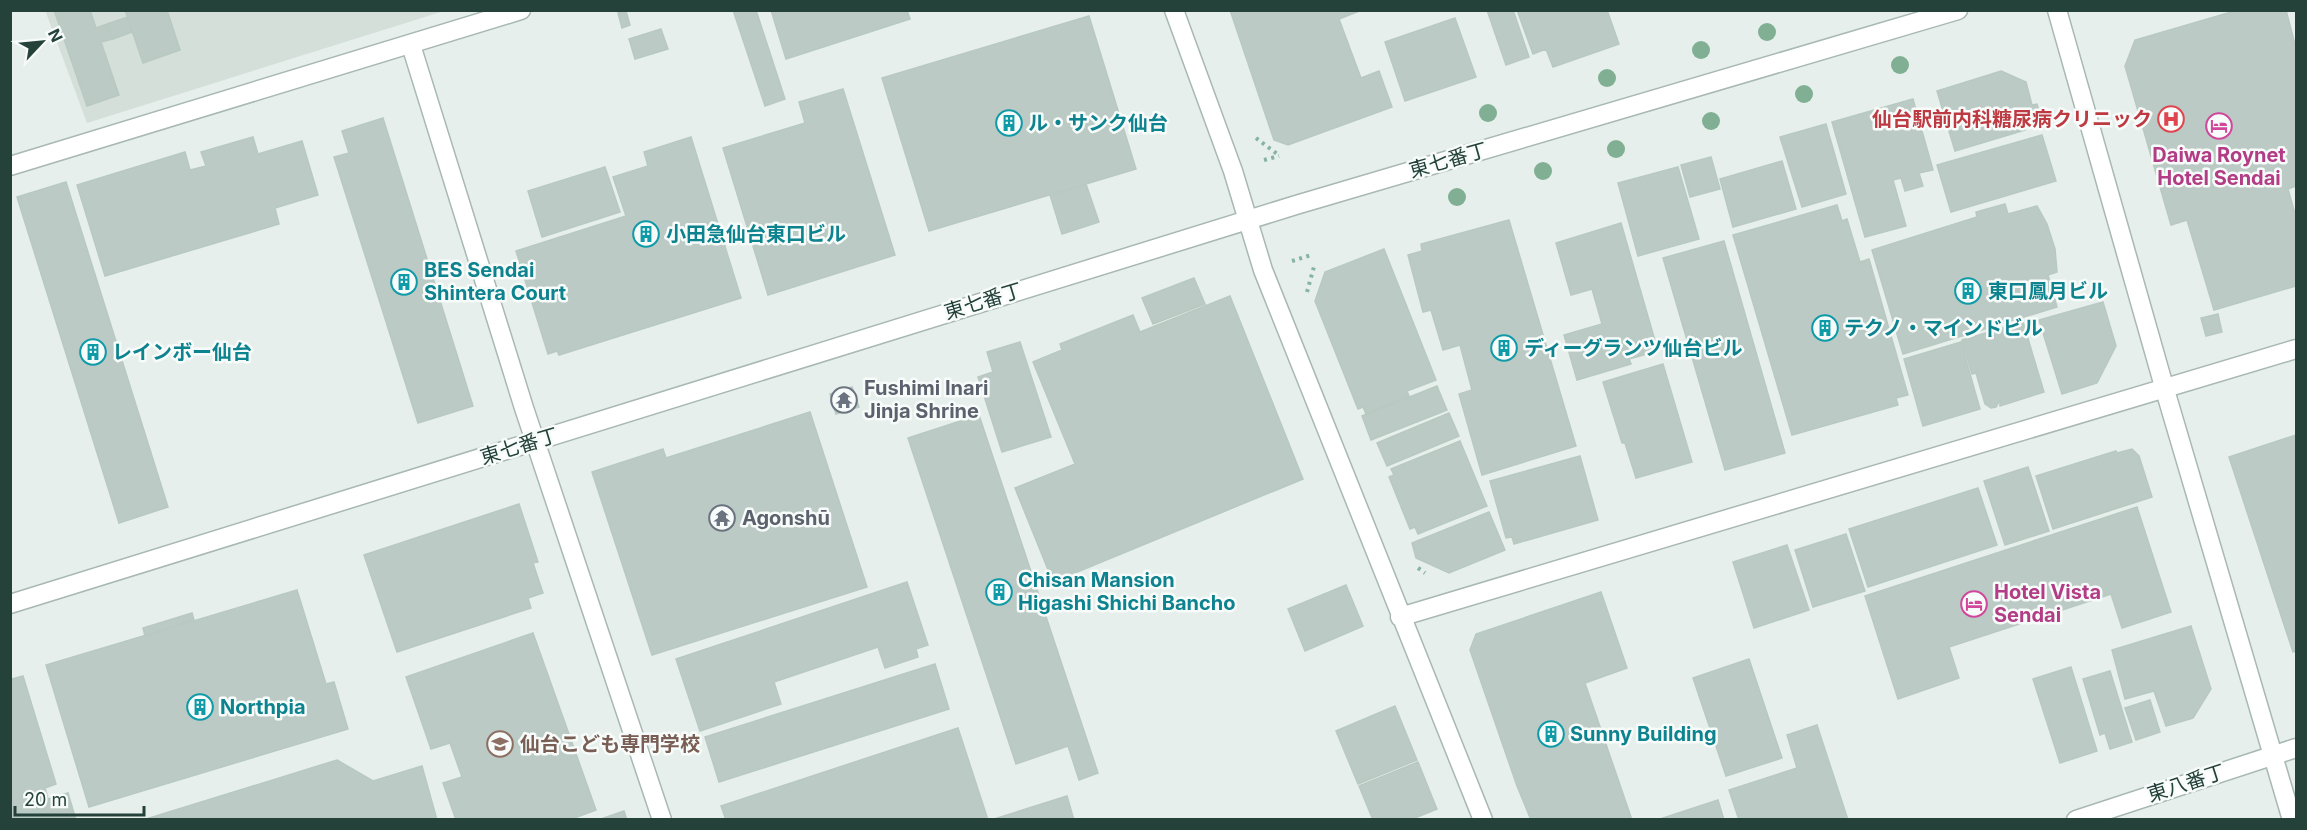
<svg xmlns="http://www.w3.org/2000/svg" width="2307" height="830" font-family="Inter,'Noto Sans JP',sans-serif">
<rect width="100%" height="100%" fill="#e6efeb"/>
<!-- built -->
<path fill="#d4dfda" d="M45,10L444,11L87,123Z"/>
<!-- building -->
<path fill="#bbcac4" stroke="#b8c9c2" stroke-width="1.5" d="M54,10H90L96,28L107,24L113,39L101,42L119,95L87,106Z
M125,10H167L180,50L143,63Z
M733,10H756L785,99L765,106Z
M771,10H907L910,19L786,59Z
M1230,10H1362L1339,19L1361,78L1379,71L1392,107L1288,145L1274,140Z
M1487,10H1513L1529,57L1506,65Z
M1517,10H1607L1619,44L1553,67L1546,49L1533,54Z
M2238,10H2286L2296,48V186L2288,189L2296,217V286L2214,310L2187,220L2171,225L2125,66L2135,40Z
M626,11L630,25L622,28L618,13Z
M1089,16L1136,169L929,231L882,78Z
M128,17L132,32L113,39L107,24Z
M1455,18L1476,77L1405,101L1385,42Z
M661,29L668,49L635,59L629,39Z
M2001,71L2026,82L2032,105L2037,104L2042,121L2023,126L2025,130L1955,151L1937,91Z
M843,89L895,255L768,295L723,148L805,123L799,102Z
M1913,99L1933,170L1919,173L1923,186L1905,191L1901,178L1893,180L1906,226L1865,237L1832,122Z
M383,118L473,406L418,423L334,157L349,153L342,131Z
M1826,124L1846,194L1802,207L1780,137Z
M2042,135L2056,181L1951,212L1937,165Z
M253,137L258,154L302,141L318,195L275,208L279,224L105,276L77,185L185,152L190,170L206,166L201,152Z
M691,137L741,298L559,355L557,351L548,354L516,251L626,216L613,177L648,166L644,152Z
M1711,157L1720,189L1690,197L1681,165Z
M1782,161L1796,209L1733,227L1720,179Z
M605,167L620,212L542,237L528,191Z
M1678,167L1699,239L1638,256L1618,183Z
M66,182L168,507L119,523L17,197Z
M1086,184L1099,222L1062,234L1050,195Z
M2005,204L2008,214L2037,206L2047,224L2055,249L2057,272L2048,275L2057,307L1903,354L1872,250L1977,217L1976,212Z
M1837,205L1842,221L1847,219L1860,262L1869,259L1908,395L1896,398L1898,405L1792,435L1733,235Z
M1509,220L1576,446L1482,475L1459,394L1472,390L1460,345L1443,350L1431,310L1423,312L1408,255L1422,251L1421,244Z
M1621,223L1658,351L1629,359L1631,364L1577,380L1564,335L1602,324L1592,289L1571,295L1556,243Z
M1724,241L1785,453L1725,470L1663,258Z
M1384,249L1436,380L1407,391L1409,396L1366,414L1363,407L1358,409L1315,301L1325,272Z
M1194,278L1205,304L1153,324L1142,298Z
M1230,296L1303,479L1053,582L1015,488L1075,464L1033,362L1062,350L1060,344L1133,315L1140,332Z
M2103,302L2116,346L2097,383L2062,394L2039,320Z
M2218,314L2222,332L2206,336L2201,318Z
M2023,322L2044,392L2000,406V400L1996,407L1991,408L1985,404L1976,373L1972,374L1962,340Z
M1020,342L1051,437L1002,452L978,377L993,372L987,352Z
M1961,342L1980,409L1923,426L1904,359Z
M1663,364L1692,462L1636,478L1625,443H1622L1603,382Z
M1437,386L1447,410L1371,440L1362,416Z
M852,387L859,407L836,414L830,394Z
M810,412L867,587L652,655L592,472L663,449L666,458Z
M1449,413L1459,436L1387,466L1377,443Z
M979,415L1098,773L1079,780L1068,746L1016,764L908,438Z
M2296,435V651L2293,652L2229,457Z
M1460,441L1487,506L1418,534L1415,527L1410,529L1389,477L1394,475L1391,469Z
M2132,449L2139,456L2152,497L2053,529L2036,476L2116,451L2117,453Z
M1580,456L1598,520L1514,544L1512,537L1506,538L1490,481Z
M2028,467L2049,531L2005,545L1984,481Z
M1978,488L1997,545L1868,587L1849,529Z
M519,504L538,562L533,563L543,593L528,598L531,608L397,652L364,555Z
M2137,507L2171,612L2122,628L2111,594L1949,647L1959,678L1898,699L1865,596Z
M1489,512L1505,550L1449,573L1416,558L1412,543Z
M1846,534L1865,591L1813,607L1795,550Z
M1787,545L1809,610L1754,628L1733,562Z
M907,582L928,645L916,649L918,657L885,668L878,647L774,682L781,704L700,731L676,659Z
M1346,585L1363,626L1305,651L1288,609Z
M297,590L326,684L334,682L348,729L89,807L46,665Z
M1601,592L1627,668L1585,683L1632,820H1531L1517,786L1470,650L1476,634Z
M192,613L194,620L145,636L143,628Z
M2191,626L2211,689L2193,718L2166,726L2154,691L2125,699L2112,650Z
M533,633L596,810L569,820H456L443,783L462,777L450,743L431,749L406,677Z
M1749,659L1782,758L1726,776L1693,678Z
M935,664L949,709L719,782L705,737Z
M2071,667L2097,751L2060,763L2033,679Z
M2110,671L2132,742L2110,749L2105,733L2100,735L2083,679Z
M10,675L12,679L23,676L56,784L45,788L48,799L68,793L76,820H10Z
M2150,700L2160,732L2136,740L2125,708Z
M1395,706L1417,760L1358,784L1336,731Z
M1817,725L1848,820H1739L1729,790L1797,768L1787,735Z
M958,728L988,820H726L721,806Z
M337,760L373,781L422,766L437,820H143Z
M1418,762L1437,809L1410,820H1373L1359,786Z
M1067,796L1074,820H991Z
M1718,800L1724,820H1657Z
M624,811L627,820H598Z"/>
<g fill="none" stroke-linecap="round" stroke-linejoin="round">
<!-- minor casing -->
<g stroke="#a8b8b2" stroke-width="21">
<path id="minor" d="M1174,10L1233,171L1263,270L1483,820
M2057,10L2165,390L2292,820
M411,45L524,408L662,820
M10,166L521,10
M10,604L1296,205L1958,10
M1400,617L2296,349
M2076,820L2296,748"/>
</g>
<!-- path -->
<path stroke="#86b3a5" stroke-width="4" stroke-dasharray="3 4.5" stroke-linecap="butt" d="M1256,138L1280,156
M1264,160L1279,156
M1292,261L1311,255
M1307,292L1315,263
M1418,568L1425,573"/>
<!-- minor -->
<use href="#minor" stroke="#fff" stroke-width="18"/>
</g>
<!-- trees -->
<g fill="#80af93">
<circle cx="1767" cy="32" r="9"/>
<circle cx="1701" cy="50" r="9"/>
<circle cx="1900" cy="65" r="9"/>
<circle cx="1607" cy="78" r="9"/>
<circle cx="1804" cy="94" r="9"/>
<circle cx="1488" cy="113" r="9"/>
<circle cx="1711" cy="121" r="9"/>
<circle cx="1616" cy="149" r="9"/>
<circle cx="1543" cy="171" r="9"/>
<circle cx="1457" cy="197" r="9"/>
</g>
<!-- icons -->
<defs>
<g id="hospital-ring" transform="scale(1.35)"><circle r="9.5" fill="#f7fbf9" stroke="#e0444e" stroke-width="1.5"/><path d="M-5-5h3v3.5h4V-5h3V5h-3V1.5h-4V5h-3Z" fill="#e0444e"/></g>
<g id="building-ring" transform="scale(1.35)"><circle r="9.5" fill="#f7fbf9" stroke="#0f9aa8" stroke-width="1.5"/><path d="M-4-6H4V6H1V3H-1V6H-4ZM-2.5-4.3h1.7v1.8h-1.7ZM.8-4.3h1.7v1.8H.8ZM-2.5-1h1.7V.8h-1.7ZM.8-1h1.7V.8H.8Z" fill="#0f9aa8"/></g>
<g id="hotel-ring" transform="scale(1.35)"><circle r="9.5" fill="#f7fbf9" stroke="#d1479c" stroke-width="1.5"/><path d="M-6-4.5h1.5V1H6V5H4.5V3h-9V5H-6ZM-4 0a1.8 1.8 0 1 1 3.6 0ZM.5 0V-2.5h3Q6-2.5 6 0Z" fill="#d1479c"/></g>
<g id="temple-ring" transform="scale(1.35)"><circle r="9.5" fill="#f7fbf9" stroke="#6b7280" stroke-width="1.5"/><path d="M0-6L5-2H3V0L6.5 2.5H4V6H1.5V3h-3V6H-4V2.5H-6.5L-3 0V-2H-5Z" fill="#6b7280"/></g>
<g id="school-ring" transform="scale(1.35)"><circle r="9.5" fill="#f7fbf9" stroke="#8d6e63" stroke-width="1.5"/><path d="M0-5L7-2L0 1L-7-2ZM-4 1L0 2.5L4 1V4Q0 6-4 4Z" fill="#8d6e63"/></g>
</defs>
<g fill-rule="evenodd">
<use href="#hospital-ring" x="2171" y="119"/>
<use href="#building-ring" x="1009" y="123"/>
<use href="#hotel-ring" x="2219" y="126"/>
<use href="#building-ring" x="646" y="234"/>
<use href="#building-ring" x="404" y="282"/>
<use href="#building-ring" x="1968" y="291"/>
<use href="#building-ring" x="1825" y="328"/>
<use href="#building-ring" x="1504" y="348"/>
<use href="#building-ring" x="93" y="352"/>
<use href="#temple-ring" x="844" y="400"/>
<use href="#temple-ring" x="722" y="518"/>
<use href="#building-ring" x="999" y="592"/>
<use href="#hotel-ring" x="1974" y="604"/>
<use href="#building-ring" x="200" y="707"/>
<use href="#building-ring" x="1551" y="734"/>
<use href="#school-ring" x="500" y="744"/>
</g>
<g text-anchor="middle" stroke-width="5" stroke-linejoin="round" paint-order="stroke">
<!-- health labels -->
<g font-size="20" font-weight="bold" fill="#be3a42" stroke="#f7fbf9" text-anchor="end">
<text x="2152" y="126">仙台駅前内科糖尿病クリニック</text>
</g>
<!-- culture labels -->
<g font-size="20" font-weight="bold" fill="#0d838f" stroke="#f7fbf9" text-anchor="start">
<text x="1028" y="130">ル・サンク仙台</text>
<text x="666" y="241">小田急仙台東口ビル</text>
<text x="424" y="277">BES Sendai<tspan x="424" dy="23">Shintera Court</tspan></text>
<text x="1988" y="298">東口鳳月ビル</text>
<text x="1844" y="335">テクノ・マインドビル</text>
<text x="1524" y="355">ディーグランツ仙台ビル</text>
<text x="112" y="359">レインボー仙台</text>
<text x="1018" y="587">Chisan Mansion<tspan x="1018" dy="23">Higashi Shichi Bancho</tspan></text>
<text x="220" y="714">Northpia</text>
<text x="1570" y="741">Sunny Building</text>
</g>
<!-- hotel labels -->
<g font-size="20" font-weight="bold" fill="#b23c85" stroke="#f7fbf9">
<text x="2219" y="162">Daiwa Roynet<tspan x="2219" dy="23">Hotel Sendai</tspan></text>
<text x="1994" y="599" text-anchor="start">Hotel Vista<tspan x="1994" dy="23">Sendai</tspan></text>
</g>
<!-- street labels -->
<g font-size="20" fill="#24423a" stroke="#f7fbf9">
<text transform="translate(1448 160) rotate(-16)" y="7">東七番丁</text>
<text transform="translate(983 301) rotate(-17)" y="7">東七番丁</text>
<text transform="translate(519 446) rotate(-17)" y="7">東七番丁</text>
<text transform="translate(2186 783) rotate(-18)" y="7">東八番丁</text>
</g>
<!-- worship labels -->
<g font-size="20" font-weight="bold" fill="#5b616d" stroke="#f7fbf9" text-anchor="start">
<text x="864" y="395">Fushimi Inari<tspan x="864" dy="23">Jinja Shrine</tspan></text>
<text x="742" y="525">Agonshū</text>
</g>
<!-- education labels -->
<g font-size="20" font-weight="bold" fill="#785e54" stroke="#f7fbf9" text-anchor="start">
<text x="520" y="751">仙台こども専門学校</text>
</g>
</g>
<!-- border -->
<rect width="2307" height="830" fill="none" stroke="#24423a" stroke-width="24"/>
<!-- north arrow -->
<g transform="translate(42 42) rotate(64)" stroke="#f7fbf9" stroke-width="4.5" paint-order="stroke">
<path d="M0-4.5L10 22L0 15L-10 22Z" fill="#24423a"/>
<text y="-9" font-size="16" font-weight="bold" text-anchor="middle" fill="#24423a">N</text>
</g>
<!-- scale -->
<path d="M15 806v9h129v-9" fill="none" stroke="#24423a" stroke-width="3"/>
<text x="24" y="806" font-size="18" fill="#24423a" stroke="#f7fbf9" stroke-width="4.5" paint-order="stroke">20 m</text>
</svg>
